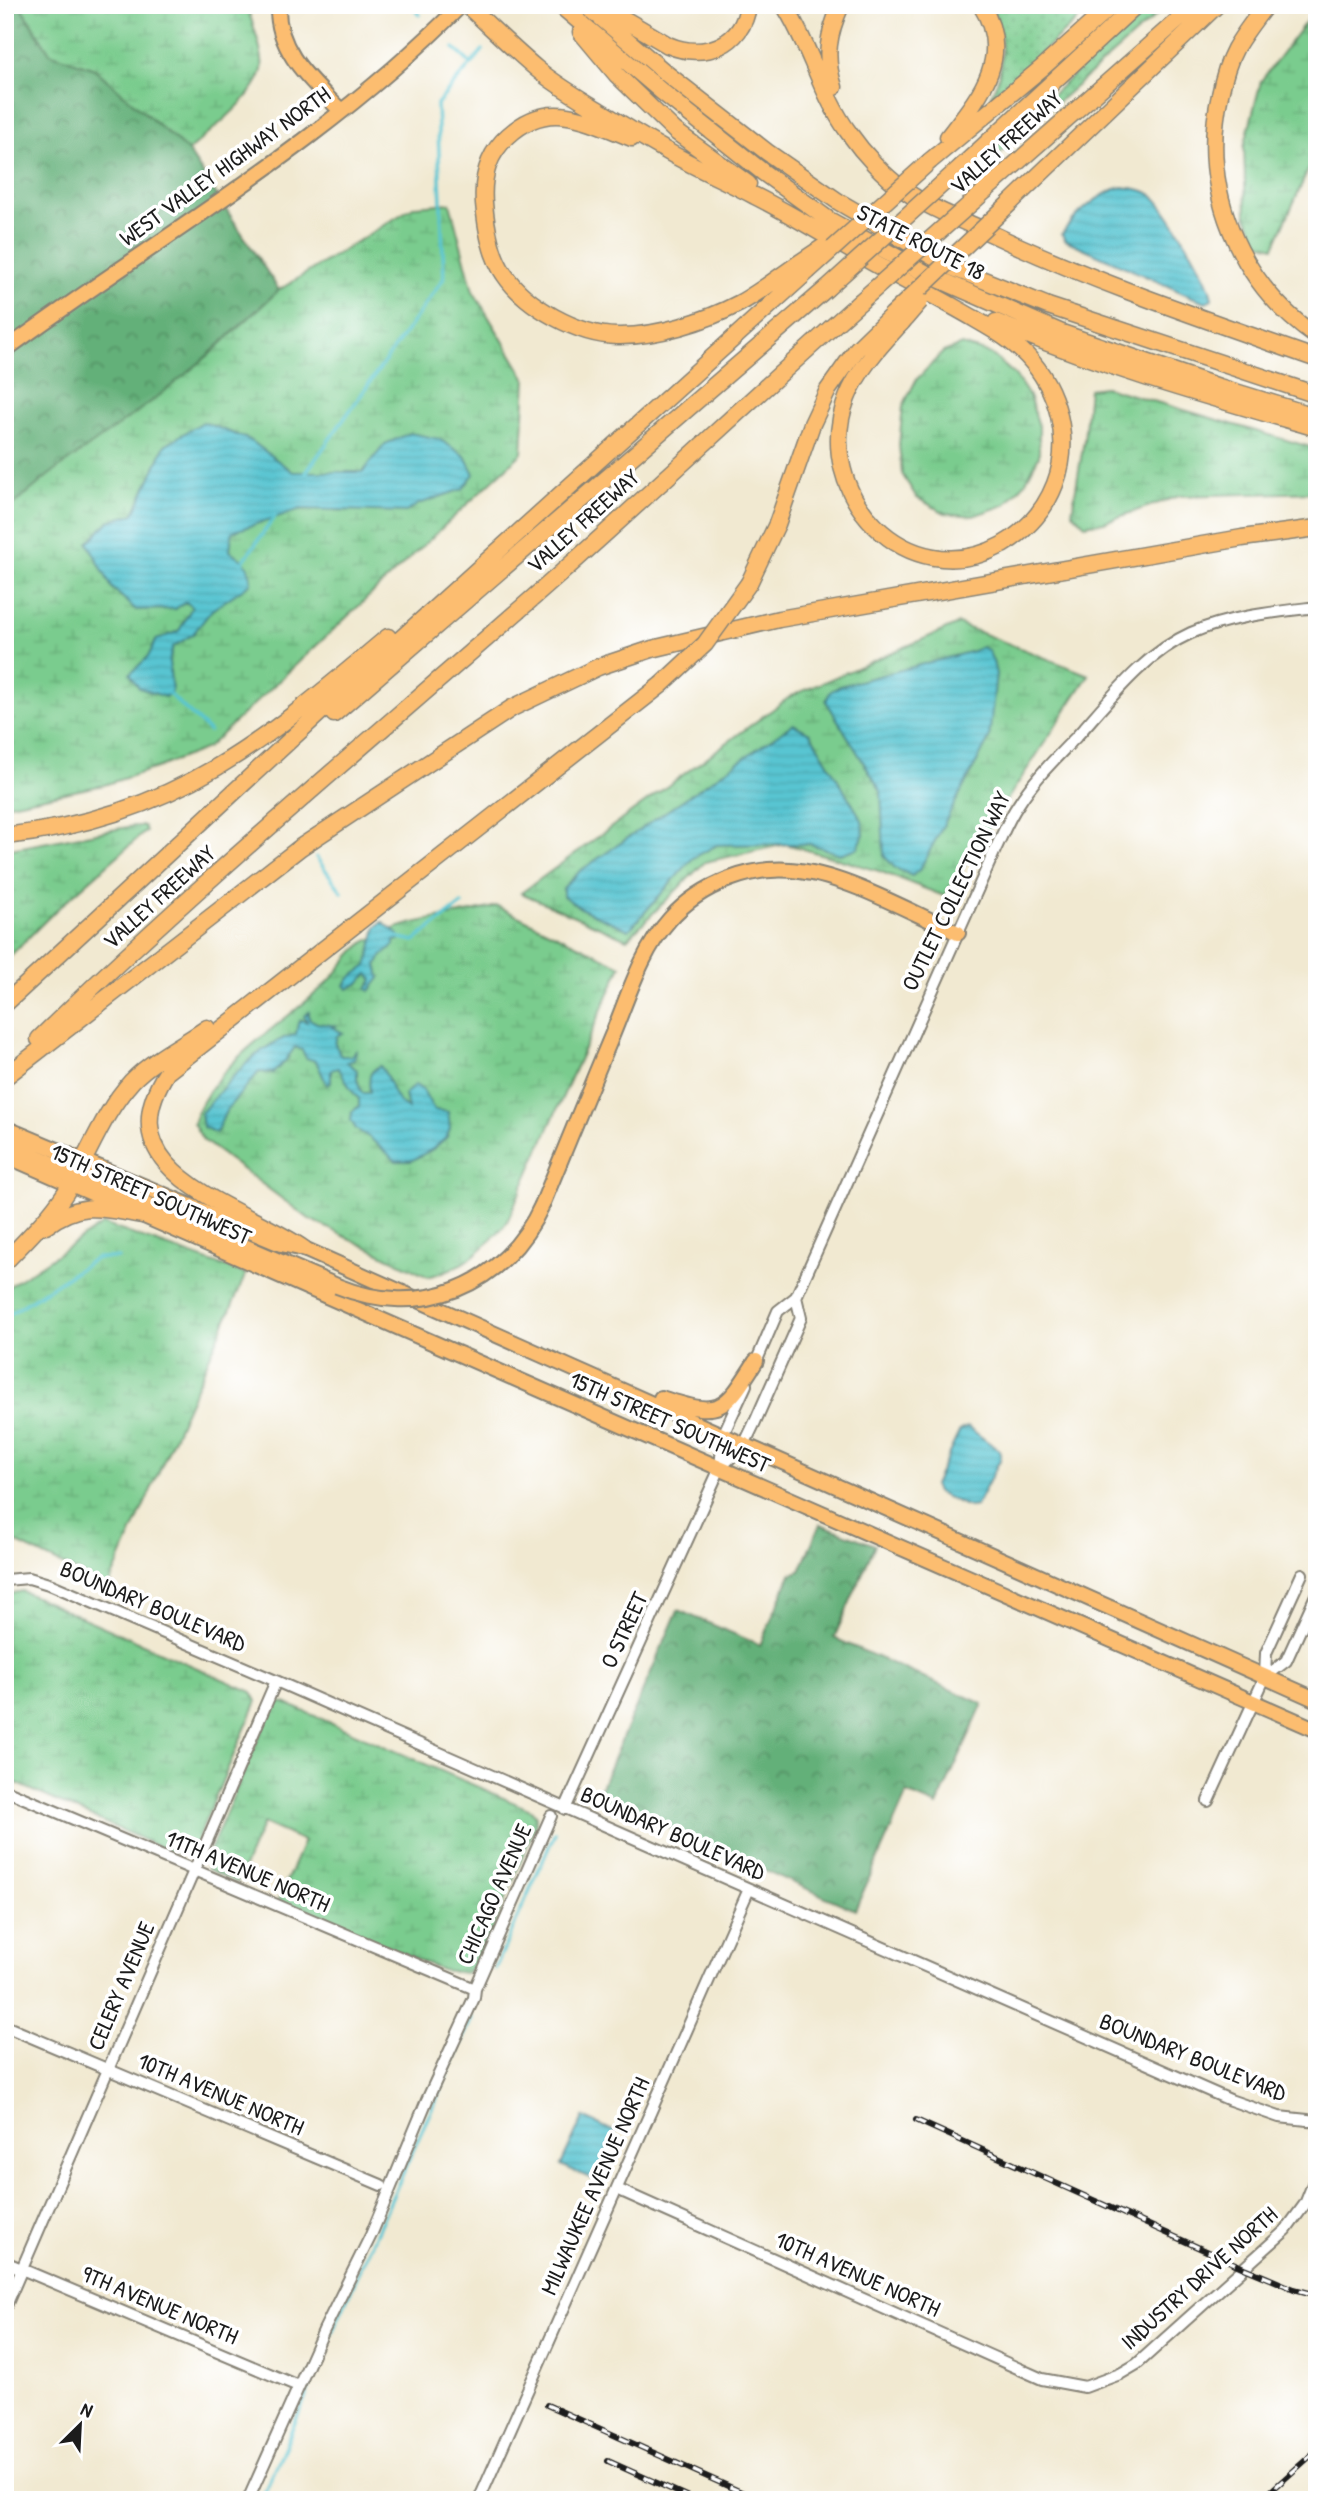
<svg xmlns="http://www.w3.org/2000/svg" width="1322" height="2505" font-family="'Patrick Hand',sans-serif">
<defs>
<pattern id="green-dots" width="8" height="8" patternUnits="userSpaceOnUse" patternTransform="scale(1.75)"><rect width="8" height="8" fill="#7acc8e"/><path d="M2 2h.1M6 6h.1" fill="none" stroke="#69af7a" stroke-width="1.8" stroke-linecap="round"/></pattern>
<pattern id="forest-crowns" width="20" height="18" patternUnits="userSpaceOnUse" patternTransform="scale(1.75)"><rect width="20" height="18" fill="#63b079"/><path d="M2 6a3 3 0 1 1 6 0M12 15a3 3 0 1 1 6 0" fill="none" stroke="#518e62"/></pattern>
<pattern id="wetland-marsh" width="20" height="14" patternUnits="userSpaceOnUse" patternTransform="scale(1.75)"><rect width="20" height="14" fill="#7acc8e"/><path d="M1 5h8M5 5V1M11 12h8M15 12V8" fill="none" stroke="#69af7a"/></pattern>
<pattern id="water-rules" width="6" height="5" patternUnits="userSpaceOnUse" patternTransform="scale(1.75)"><rect width="6" height="5" fill="#59c5d2"/><path d="M0 2.5h6" fill="none" stroke="#4da9b4"/></pattern>
</defs>
<rect width="100%" height="100%" fill="#fff"/>
<filter id="ink" filterUnits="userSpaceOnUse"><feTurbulence type="fractalNoise" baseFrequency=".0143" numOctaves="2"/><feDisplacementMap in="SourceGraphic" scale="14" xChannelSelector="R" yChannelSelector="G"/><feConvolveMatrix kernelMatrix="1 2 1 2 8 2 1 2 1" color-interpolation-filters="sRGB"/></filter>
<filter id="wash" filterUnits="userSpaceOnUse"><feTurbulence type="fractalNoise" baseFrequency=".00686" numOctaves="4" result="noise"/><feDisplacementMap in="SourceGraphic" scale="28" xChannelSelector="R" yChannelSelector="G"/><feGaussianBlur stdDeviation="1.57" result="paint"/><feColorMatrix in="noise" values="0 0 0 0 0 0 0 0 0 0 0 0 0 0 0 0 0 1.4 0 .05"/><feComposite in="paint" operator="in"/></filter>
<g filter="url(#wash)">
<rect width="100%" height="100%" fill="#f1e9d1"/>
<!-- green -->
<path fill="url(#green-dots)" stroke="#4b7455" stroke-width="2" d="M989,5H1094L993,96L991,95C1006,68 1006,31 989,5Z
M1149,5H1168L1001,152L971,182L962,178Z"/>
<!-- forest -->
<path fill="url(#forest-crowns)" stroke="#40664a" stroke-width="2" d="M5,5H19L50,53L95,69L188,151L279,290C238,327 199,366 155,399C105,437 53,472 5,512Z
M820,1524L875,1545L834,1638L983,1704L937,1806L907,1793L855,1910L597,1796L678,1610L760,1645L791,1574L800,1571Z"/>
<!-- wetland -->
<path fill="url(#wetland-marsh)" stroke="#4b7455" stroke-width="2" d="M20,5H247C251,22 265,54 262,70C255,98 210,131 188,151L95,69L50,53Z
M1317,7V150L1274,247L1259,243L1246,215L1244,147L1261,81Z
M450,203L473,291L526,379L522,453L207,748L159,767L104,785L5,805V512L49,475L155,399L209,355L279,290L415,206Z
M962,345L991,354L1015,375L1029,396L1039,426V456L1025,483L1005,505L973,516L945,513L917,498L902,474L899,445L903,406L916,380L943,352Z
M1105,387L1317,449V492L1179,496L1104,522L1085,525L1072,512L1084,440L1089,389Z
M958,624L1089,675L944,896L879,871L786,844L705,862L627,939L521,893L791,696Z
M133,826H144L146,831L55,911L5,961V850Z
M497,906L621,966L506,1224C479,1253 467,1266 428,1277L309,1219L203,1140L193,1123C216,1059 281,1027 328,982C341,969 353,948 369,940C407,918 455,918 497,906Z
M103,1224L246,1274L108,1587L5,1537V1289Z
M22,1591L252,1692L257,1701L194,1847L186,1853L168,1851L5,1778V1595Z
M278,1702L285,1703L531,1810L536,1816V1824L478,1966L465,1973L442,1970L278,1900L304,1841L263,1823L237,1883L207,1869L206,1859L273,1705Z"/>
<!-- water -->
<path fill="url(#water-rules)" stroke="#3a7077" stroke-width="2" d="M1122,187C1132,188 1145,189 1153,196C1168,210 1211,280 1212,299L1206,302L1192,297L1065,240L1062,234C1074,215 1101,192 1122,187Z
M203,422L250,440L293,472H363L385,444L410,433L439,439L465,456L474,474L463,489L419,504L406,512L301,509L232,532L230,551C244,560 251,566 251,583L212,610L193,634L173,647L169,661L172,691L165,697L139,688L130,674L148,657L156,640L179,631L192,607L186,602L175,609L136,610L112,588L88,543L109,521L134,514L165,445Z
M981,647L988,650L993,661L996,674L989,739L920,869L912,876L895,868L884,856L881,791L826,701L830,692L840,686L973,651Z
M793,724L810,733L862,820L864,834L858,848L840,854L810,844L717,845L693,858L629,930L582,909L563,896V888L580,871Z
M383,922L399,935V940L394,941V945L384,954L377,964L380,978L370,991L367,989L373,980L368,974L359,983L348,989L345,985L351,977L367,966L376,927Z
M309,1012V1019L317,1023L337,1026L332,1027L343,1033L337,1036L335,1044L341,1056H350L356,1051L354,1060L347,1062L357,1070V1080L362,1093H370C369,1081 367,1072 380,1066C394,1082 388,1096 408,1109L405,1094L415,1085L423,1090L434,1110L448,1112L450,1128L447,1137L433,1149L411,1161H396L370,1138L356,1129L351,1121L352,1112L359,1106V1099C349,1090 346,1078 338,1068L331,1070V1082L327,1085L316,1061L306,1058L302,1050L295,1047L285,1061L273,1073L259,1072L227,1109L216,1133L203,1127L201,1113C228,1083 255,1045 296,1034L298,1023L301,1020L307,1022L304,1016Z
M968,1427L1000,1451L1001,1458L976,1506L969,1507L937,1493L934,1485L960,1430Z
M583,2117L615,2132L594,2180L561,2165Z"/>
<g fill="none" stroke-linecap="round" stroke-linejoin="round">
<!-- stream -->
<path stroke="#59c5d2" stroke-width="3.5" d="M411,5L420,15
M454,48L470,63
M305,474L444,278L437,104L483,50
M242,563L276,515
M167,692L209,731
M316,857L342,892
M397,937L414,941L462,904
M5,1317L96,1258H118
M495,1969L555,1833
M261,2500L282,2454L330,2337L472,2018"/>
</g>
</g>
<g filter="url(#ink)">
<g fill="none" stroke-linecap="round" stroke-linejoin="round">
<!-- minor casing -->
<g stroke="#868276" stroke-width="14">
<path id="minor" d="M754,1367L778,1311L796,1297L996,848C1003,833 1009,818 1018,805C1034,779 1056,758 1077,736C1111,698 1144,654 1191,633C1230,616 1275,612 1317,607
M720,1468L744,1445L755,1422L801,1318L796,1297
M5,1580L29,1578L52,1585L276,1681L1230,2100L1279,2117L1317,2121
M1265,1677L1286,1661L1317,1593
M5,1790L475,1989
M1208,1801L1265,1677L1266,1653L1302,1574
M565,1809L720,1468L723,1435L746,1385
M5,2026L381,2185
M617,2189L1042,2379L1085,2387L1120,2374L1137,2364L1286,2230L1305,2204L1317,2174
M5,2262L298,2386
M5,2308L276,1681
M5,2498L11,2500
M248,2500L324,2330L371,2235L427,2100L474,1998L475,1989L551,1816
M479,2500L749,1889"/>
</g>
<!-- major casing -->
<g stroke="#868276" stroke-width="18">
<path id="major" d="M278,5C276,52 312,81 341,111
M5,350C159,237 327,142 461,5
M5,1128L281,1244L304,1249L1317,1700
M5,1143L337,1286
M5,1155L1317,1730
M542,1205C566,1147 589,1090 613,1033C629,994 642,950 670,919C701,884 753,864 800,871C849,877 912,913 958,933
M661,1398C721,1417 723,1413 756,1361"/>
</g>
<!-- highway casing -->
<g stroke="#868276" stroke-width="19">
<path id="highway" d="M467,5C491,27 513,49 537,69C556,85 579,98 600,111C622,124 643,138 665,150C694,167 725,180 755,196C795,216 832,240 870,261C905,281 941,299 975,319C994,330 1012,340 1027,356C1058,389 1072,440 1055,484C1045,510 1026,531 1002,545C908,596 810,493 847,398C858,369 882,344 902,322
M560,5L661,91L764,173L829,220L927,274L1062,333L1219,387L1317,417
M586,5L667,74L767,152L839,202L949,266L1048,306L1317,395
M600,5L668,45C703,60 743,46 748,5
M784,5C810,45 821,95 849,133C863,153 884,176 904,190C930,209 962,220 990,233C1096,283 1207,320 1317,359
M1266,5C1255,19 1244,33 1235,49C1228,62 1223,80 1220,95C1199,187 1238,283 1317,337
M581,32L617,75L675,131L748,184
M834,87C824,57 828,34 841,5
M948,137C979,97 1014,57 981,5
M632,138C608,129 581,115 556,115C537,115 521,124 508,136C488,154 482,176 484,203C486,226 490,254 504,274C526,307 578,335 617,336C656,337 706,321 740,303C760,292 779,277 798,264
M930,161L1043,67L1112,5
M961,167L1136,5
M986,190L1195,5
M1011,202L1217,5
M996,322C1099,366 1202,395 1310,426
M749,583L777,524L812,424L828,390L857,349L892,315
M334,714L826,289
M5,836C79,828 153,805 217,767C278,731 334,682 388,637
M5,1004L342,692L808,271
M39,1039C205,876 386,728 560,574C661,484 759,392 860,302
M5,1077L301,847L512,708L598,667L652,649L779,619L1242,538L1317,528
M46,1226C80,1200 103,1208 142,1215
M304,1249C241,1205 101,1174 167,1072L661,685
M5,1262C26,1240 49,1218 66,1192C89,1155 102,1114 132,1081C153,1059 183,1045 207,1028"/>
</g>
<!-- minor -->
<use href="#minor" stroke="#fff" stroke-width="10"/>
<!-- major -->
<use href="#major" stroke="#fcbd6f" stroke-width="14"/>
<!-- highway -->
<use href="#highway" stroke="#fcbd6f" stroke-width="16"/>
<!-- rail casing -->
<g stroke="#1c1c1c" stroke-width="6">
<path id="rail" d="M916,2120L1244,2268L1294,2289L1317,2295
M547,2405L759,2500
M608,2461L695,2500
M1261,2500L1317,2450"/>
</g>
<!-- rail -->
<use href="#rail" stroke="#fff" stroke-width="3.5" stroke-dasharray="10" stroke-linecap="butt"/>
<!-- major-bridge casing -->
<g stroke="#868276" stroke-width="18" stroke-linecap="butt">
<path id="major-bridge" d="M337,1286C420,1320 505,1287 542,1205"/>
</g>
<!-- highway-bridge casing -->
<g stroke="#868276" stroke-width="19" stroke-linecap="butt">
<path id="highway-bridge" d="M798,264L822,248
M808,271L930,161
M826,289L961,167
M860,302L986,190
M892,315L1011,202
M902,322L920,301
M661,685L705,644L749,583"/>
</g>
<!-- major-bridge -->
<use href="#major-bridge" stroke="#fcbd6f" stroke-width="14"/>
<!-- highway-bridge -->
<use href="#highway-bridge" stroke="#fcbd6f" stroke-width="16"/>
</g>
</g>
<g text-anchor="middle" stroke-width="7" stroke-linejoin="round" paint-order="stroke">
<!-- street labels -->
<g font-size="23" fill="#1c1c1c" stroke="#fff">
<text transform="translate(1006 142) rotate(-42)" y="8">VALLEY FREEWAY</text>
<text transform="translate(225 166) rotate(-36)" y="8">WEST VALLEY HIGHWAY NORTH</text>
<text transform="translate(921 242) rotate(27)" y="8">STATE ROUTE 18</text>
<text transform="translate(583 521) rotate(-42)" y="8">VALLEY FREEWAY</text>
<text transform="translate(956 891) rotate(-64)" y="8">OUTLET COLLECTION WAY</text>
<text transform="translate(159 897) rotate(-42)" y="8">VALLEY FREEWAY</text>
<text transform="translate(151 1194) rotate(24)" y="8">15TH STREET SOUTHWEST</text>
<text transform="translate(670 1422) rotate(24)" y="8">15TH STREET SOUTHWEST</text>
<text transform="translate(153 1606) rotate(23)" y="8">BOUNDARY BOULEVARD</text>
<text transform="translate(624 1630) rotate(-65)" y="8">O STREET</text>
<text transform="translate(673 1833) rotate(24)" y="8">BOUNDARY BOULEVARD</text>
<text transform="translate(248 1871) rotate(23)" y="8">11TH AVENUE NORTH</text>
<text transform="translate(494 1894) rotate(-66)" y="8">CHICAGO AVENUE</text>
<text transform="translate(121 1986) rotate(-67)" y="8">CELERY AVENUE</text>
<text transform="translate(1193 2057) rotate(22)" y="8">BOUNDARY BOULEVARD</text>
<text transform="translate(221 2094) rotate(23)" y="8">10TH AVENUE NORTH</text>
<text transform="translate(595 2186) rotate(-66)" y="8">MILWAUKEE AVENUE NORTH</text>
<text transform="translate(858 2274) rotate(24)" y="8">10TH AVENUE NORTH</text>
<text transform="translate(1199 2278) rotate(-42)" y="8">INDUSTRY DRIVE NORTH</text>
<text transform="translate(160 2305) rotate(23)" y="8">9TH AVENUE NORTH</text>
</g>
</g>
<!-- margin -->
<rect width="1322" height="2505" fill="none" stroke="#fff" stroke-width="28"/>
<!-- north arrow -->
<g transform="translate(80 2425) rotate(24)" stroke="#ffffff" stroke-width="5" paint-order="stroke">
<path d="M0-5L12 26L0 18L-12 26Z" fill="#1c1c1c"/>
<text y="-10" font-size="19" font-weight="bold" text-anchor="middle" fill="#1c1c1c">N</text>
</g>
</svg>
